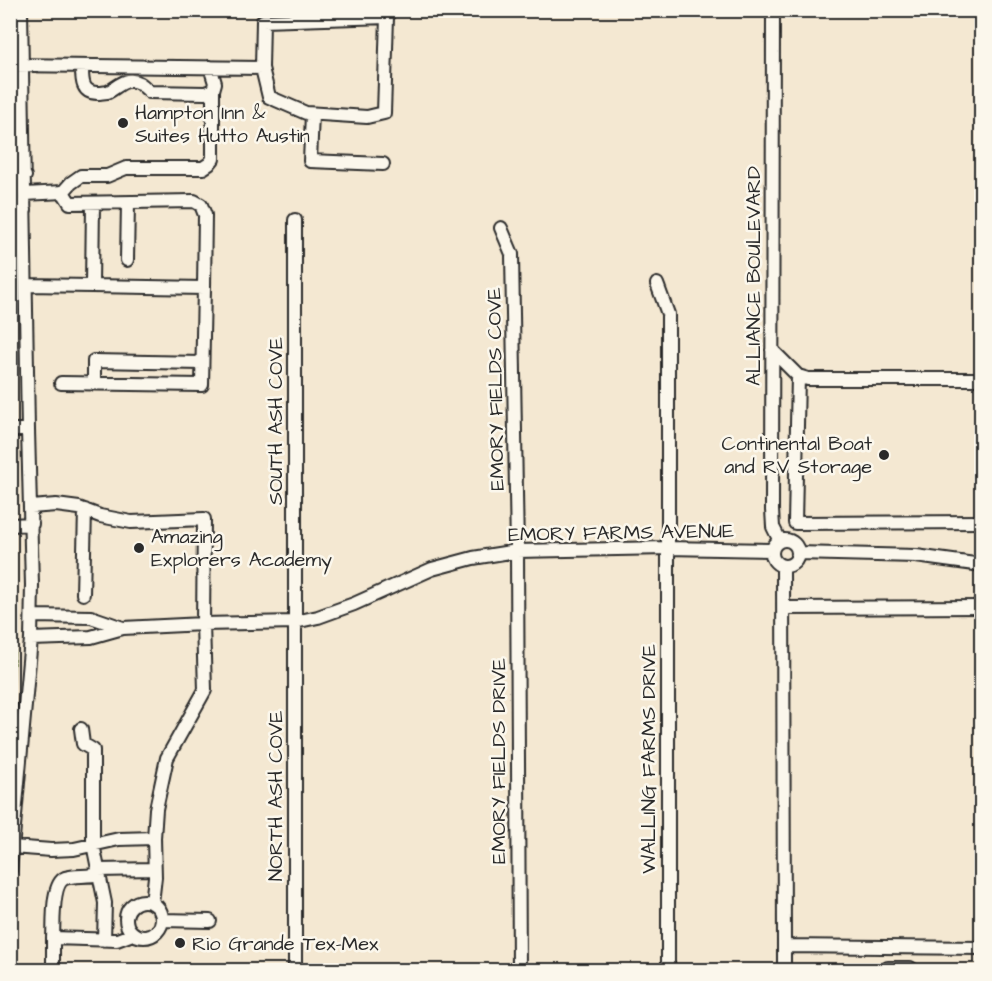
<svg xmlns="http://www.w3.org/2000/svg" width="992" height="981" font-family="'Architects Daughter',sans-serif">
<rect width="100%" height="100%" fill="#f4e8d2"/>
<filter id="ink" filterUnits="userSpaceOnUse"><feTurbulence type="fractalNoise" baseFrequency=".0167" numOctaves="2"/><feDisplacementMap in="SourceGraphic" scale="12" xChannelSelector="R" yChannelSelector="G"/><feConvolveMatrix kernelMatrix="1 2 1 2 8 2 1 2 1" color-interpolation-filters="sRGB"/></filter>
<g filter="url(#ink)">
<!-- green -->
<path fill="#ccdf93" stroke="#7c855f" stroke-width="1.5" d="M11,620H16L11,744L10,620Z"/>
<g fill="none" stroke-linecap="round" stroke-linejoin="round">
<!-- minor casing -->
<g stroke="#2b2b2b" stroke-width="16">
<path id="minor" d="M773,10L772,510L773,527L780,541
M10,65L262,68L263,21L387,17
M82,66C82,79 81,94 99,93C101,93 107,92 108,92C118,87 126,76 139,83C142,84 147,90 150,92L205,93L213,90L215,83L210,67
M262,68L269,97L306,113L367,117L384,113L387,17L384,12
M312,114L310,161L383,164
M10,187L25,176
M63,192L70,203L194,201L201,205L205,215L204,288
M25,194L63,192L71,183L81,176H107L126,168H203L209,164L213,159V90
M10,203L25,210
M295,220V970
M501,228L512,254L517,551L519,970
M127,260L128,203
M657,284L668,314V970
M26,285L92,286L93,203
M772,350L798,376L808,379H982
M798,376L795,523L982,522
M61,383L202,385L204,288L92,286
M94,383V361L202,363
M10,430H28
M10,525L32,524
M772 553a13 13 0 1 1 26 0a13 13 0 1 1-26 0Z
M798,553L916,556L982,565
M783,566L784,946L982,948
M83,594L85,510
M783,608L982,607
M32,616L91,617L123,628
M31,639L91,637L123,628L203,624L295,622L318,617L354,604L432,569L473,558L517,551L667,548L772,550
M81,729L83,744L93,750V844L99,874C88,877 75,875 65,878C51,884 54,925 53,938L117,940L133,934
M12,847L51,850L74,849L119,839L154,838L156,809L167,758L205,690L203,624L204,519L131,522L100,516L79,508L56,505L31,507
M98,870L154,869
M10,871L31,639L32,585L28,430L21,10
M99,874L105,903L104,940
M126 919a18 18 0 1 1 36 0a18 18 0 1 1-36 0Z
M152,903L155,877L154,838
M162,920L210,921
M784,946V970
M53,970V938
M886,970L888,968H910L913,970"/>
</g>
<!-- minor -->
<use href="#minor" stroke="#fbf7ec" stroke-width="12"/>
</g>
</g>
<!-- markers -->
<g fill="#2b2b2b" stroke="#fbf7ec" stroke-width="2">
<circle cx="123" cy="123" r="6"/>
<circle cx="884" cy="455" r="6"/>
<circle cx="139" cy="548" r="6"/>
<circle cx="180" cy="943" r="6"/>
</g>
<g text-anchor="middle" stroke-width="5" stroke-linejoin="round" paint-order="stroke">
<!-- poi labels -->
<g font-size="20" fill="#2b2b2b" stroke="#fbf7ec" text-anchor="start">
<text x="135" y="119">Hampton Inn &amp;<tspan x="135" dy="23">Suites Hutto Austin</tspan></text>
<text x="872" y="450" text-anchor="end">Continental Boat<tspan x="872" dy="23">and RV Storage</tspan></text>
<text x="151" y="543">Amazing<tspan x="151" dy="23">Explorers Academy</tspan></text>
<text x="192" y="950">Rio Grande Tex-Mex</text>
</g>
<!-- street labels -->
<g font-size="20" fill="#2b2b2b" stroke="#fbf7ec">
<text transform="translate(753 276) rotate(-90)" y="7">ALLIANCE BOULEVARD</text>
<text transform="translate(495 389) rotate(-91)" y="7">EMORY FIELDS COVE</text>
<text transform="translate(275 421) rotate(-90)" y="7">SOUTH ASH COVE</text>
<text transform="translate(621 532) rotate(-1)" y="7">EMORY FARMS AVENUE</text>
<text transform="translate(648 759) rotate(-90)" y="7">WALLING FARMS DRIVE</text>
<text transform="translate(498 761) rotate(-90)" y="7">EMORY FIELDS DRIVE</text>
<text transform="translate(275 796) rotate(-90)" y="7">NORTH ASH COVE</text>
</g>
</g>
<!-- margin -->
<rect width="992" height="981" fill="none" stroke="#fbf7ec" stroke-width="36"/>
<rect x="18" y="18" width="956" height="945" fill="none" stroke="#2b2b2b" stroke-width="2" filter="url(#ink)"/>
</svg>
